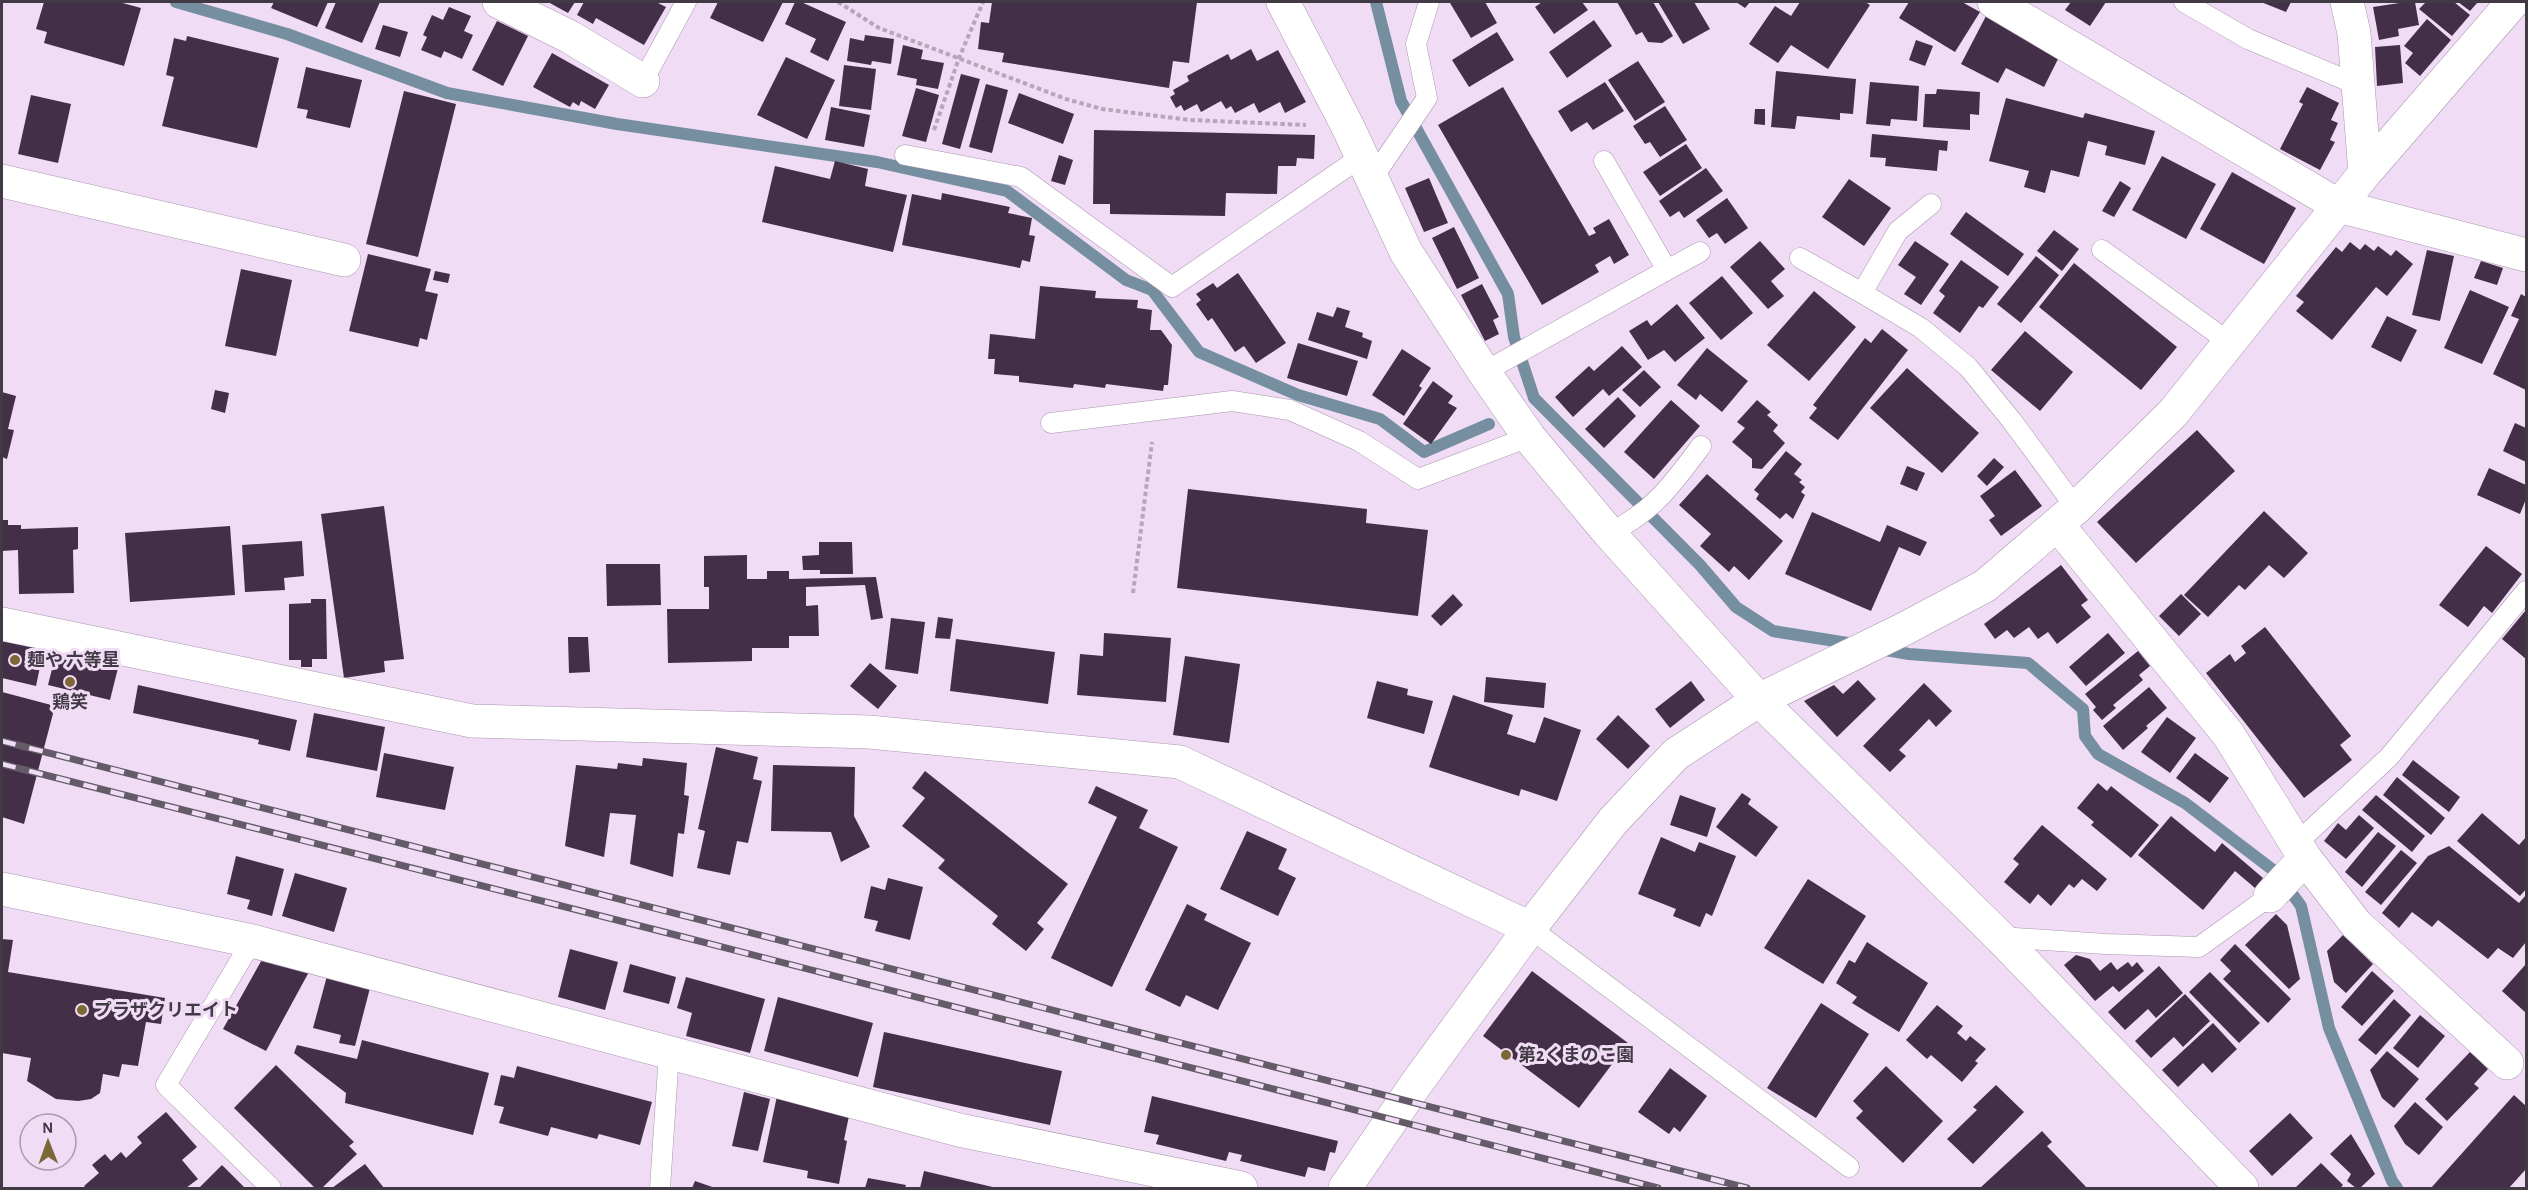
<svg xmlns="http://www.w3.org/2000/svg" width="2528" height="1190" font-family="'Alegreya Sans','Noto Sans JP',sans-serif">
<rect width="100%" height="100%" fill="#f0dcf5"/>
<g fill="none" stroke-linecap="round" stroke-linejoin="round">
<!-- stream -->
<path stroke="#758ea0" stroke-width="12" d="M176,2L287,34L447,93L617,124L877,162L1007,191L1126,280L1152,290L1199,352L1298,395L1380,419L1424,452L1489,424
M1376,2L1401,101L1508,294L1514,337L1534,398L1700,565L1736,607L1773,631L1854,644
M1880,649L1909,654L2028,663L2083,709L2085,736L2098,754L2185,803L2277,873L2301,906L2329,1028L2392,1181L2397,1188"/>
</g>
<!-- building -->
<path fill="#442f49" d="M44,2H119L141,8L124,66L44,43L47,32L36,29Z
M274,2H328L317,27L271,8Z
M336,2H380L362,43L325,28Z
M548,2H575L568,13Z
M584,2H656L666,7L644,45L596,18L593,24L577,15Z
M718,2H783L763,42L710,18Z
M795,2H801L846,22L828,61L810,52L816,39L785,24Z
M992,2H1197L1189,63L1173,61L1169,88L1002,62L1004,53L978,49L981,22L989,23Z
M1453,2H1485L1497,23L1471,38L1450,3Z
M1542,2H1582L1588,10L1554,34L1535,7Z
M1617,2H1653L1673,36L1662,43L1648,42L1642,32L1636,35Z
M1658,2H1694L1710,29L1683,44Z
M1736,2H1750L1745,8Z
M1800,2H1865L1870,5L1828,69L1791,45L1778,63L1749,44L1775,6L1791,16Z
M1909,2H1962L1980,12L1955,52L1899,18Z
M2071,2H2106L2090,26L2065,10Z
M2261,2H2291L2286,12Z
M2406,2H2415L2419,25L2398,29L2399,36L2379,40L2373,7Z
M2426,2H2454L2470,15L2452,36L2419,9Z
M2458,2H2478L2470,11Z
M449,7L471,16L464,31L473,35L462,59L444,51L441,58L421,50L427,37L423,35L432,15L443,20Z
M1986,16L2061,53L2044,87L2006,68L1998,83L1961,64Z
M2427,19L2451,40L2420,76L2405,63L2413,53L2404,46Z
M1594,20L1612,46L1567,78L1549,52Z
M497,21L528,36L503,86L472,70Z
M383,25L408,32L400,57L375,49Z
M1497,32L1514,60L1469,87L1452,60Z
M865,35L894,39L891,64L872,61L871,65L847,61L850,38L864,41Z
M187,36L279,58L257,148L162,126L174,77L166,75L174,38L186,41Z
M1916,40L1933,46L1925,66L1909,60Z
M903,45L923,50L921,59L944,63L938,89L916,85L917,79L897,75Z
M2400,45L2403,83L2377,86L2375,47Z
M1251,49L1257,61L1278,50L1306,102L1285,113L1280,102L1259,113L1254,103L1235,113L1231,106L1226,109L1221,101L1201,112L1197,104L1184,111L1181,105L1176,108L1170,97L1175,94L1173,90L1189,81L1187,76L1228,54L1231,60Z
M552,53L609,85L595,109L581,101L579,106L573,102L570,107L533,87Z
M786,57L835,80L807,139L757,115Z
M1638,61L1665,102L1635,121L1608,80Z
M844,65L876,69L871,110L839,106Z
M306,67L362,80L350,128L306,118L308,110L297,108Z
M1776,71L1856,79L1853,114L1840,113V120L1797,116L1795,129L1771,127Z
M961,74L980,79L960,149L942,144Z
M1605,82L1624,111L1593,130L1587,122L1571,132L1558,111Z
M1870,82L1919,86L1917,121L1891,119L1890,126L1866,124Z
M986,84L1008,90L992,153L969,147Z
M1503,87L1589,236L1596,233L1593,228L1609,219L1629,255L1614,264L1610,256L1595,265L1599,272L1542,305L1438,125Z
M2307,87L2339,103L2331,120L2338,123L2330,140L2335,142L2320,170L2280,149L2303,104L2299,102Z
M916,88L939,95L926,142L902,136Z
M1937,89L1980,92L1979,115L1970,114V130L1923,127L1925,94H1936Z
M404,91L456,104L418,257L366,244Z
M1019,93L1074,114L1063,144L1008,123Z
M31,95L71,104L58,163L18,154Z
M2006,98L2083,118L2085,113L2155,131L2145,165L2105,155L2107,146L2088,141L2079,177L2051,170L2045,193L2024,187L2029,171L1989,161Z
M1665,106L1687,140L1660,157L1650,142L1645,144L1633,126Z
M831,107L870,115L864,147L825,140Z
M1755,109H1765V125L1754,124Z
M1094,130L1315,135L1314,159L1297,158L1296,166H1278L1277,194L1226,193L1225,216L1110,214V204H1093Z
M1872,134L1948,141L1947,151L1939,150L1937,171L1885,166L1886,158L1870,157Z
M1686,144L1702,168L1660,196L1643,172Z
M1059,155L1073,160L1065,185L1051,181Z
M2162,156L2216,184L2186,239L2132,210Z
M835,161L868,169L865,186L907,195L893,252L762,222L775,166L830,179Z
M1706,168L1723,191L1684,218L1679,211L1670,217L1659,201Z
M2232,172L2296,208L2264,264L2200,229Z
M1429,178L1448,223L1424,232L1405,188Z
M1849,179L1891,208L1864,246L1822,217Z
M2120,181L2131,188L2114,217L2102,211Z
M942,193L1010,207L1008,213L1032,218L1029,235L1035,236L1030,262L1022,260L1020,268L902,245L912,194L941,200Z
M1727,198L1748,228L1725,244L1717,233L1709,238L1696,220Z
M1966,212L2024,254L2008,276L1950,234Z
M1454,227L1479,278L1457,289L1432,238Z
M2054,230L2079,249L2062,271L2037,251Z
M1760,241L1785,269L1771,281L1784,296L1768,309L1730,267Z
M1915,241L1949,264L1921,305L1904,294L1916,277L1898,265Z
M2350,242L2360,250L2365,244L2374,251L2378,246L2391,256L2396,250L2413,264L2387,296L2376,287L2332,340L2296,311L2304,302L2296,296L2336,247L2342,252Z
M2427,250L2454,256L2440,321L2412,315Z
M368,254L431,269L425,291L438,294L427,340L420,338L418,347L349,331Z
M2036,256L2059,275L2021,323L1997,304Z
M1961,260L1999,287L1983,308L1979,306L1960,333L1933,313L1945,296L1939,291Z
M2481,261L2503,268L2497,285L2474,278Z
M2074,263L2177,347L2141,390L2039,307Z
M241,269L292,280L276,356L225,346Z
M435,271L450,274L448,283L433,280Z
M1238,273L1286,343L1256,363L1244,346L1235,352L1212,318L1208,321L1196,304L1201,300L1196,294L1213,283L1217,288Z
M1722,276L1753,313L1721,340L1689,303Z
M1482,284L1499,317L1493,320L1499,334L1485,341L1461,295Z
M1040,286L1096,291L1095,298L1138,300L1137,308L1152,310L1150,330H1161L1172,345L1168,385H1164L1163,391L1106,384L1105,388L1074,384L1073,388L1019,382V376L994,374L995,359H988L990,334L1035,339Z
M2470,290L2509,307L2482,364L2444,348Z
M1814,291L1856,327L1809,381L1767,345Z
M2521,294L2526,297V390L2493,374L2519,319L2511,316Z
M1677,304L1705,338L1675,362L1664,350L1648,360L1629,331L1647,320L1651,326Z
M1337,307L1350,311L1345,327L1363,333L1362,337L1372,341L1367,359L1308,340L1317,312L1333,317Z
M2387,316L2417,330L2401,362L2371,347Z
M1882,329L1908,350L1838,440L1809,418L1817,408L1813,405L1865,338L1871,343Z
M2025,331L2073,372L2040,411L1991,370Z
M1298,343L1358,361L1347,396L1287,378Z
M1622,346L1642,367L1609,396L1603,389L1573,417L1555,397L1589,366L1594,371Z
M1707,348L1748,381L1722,412L1700,394L1696,400L1677,385Z
M1402,349L1431,368L1419,386L1422,388L1404,416L1372,395Z
M1907,368L1979,433L1942,473L1870,408Z
M1644,370L1661,387L1640,407L1622,390Z
M1433,381L1453,396L1448,403L1457,408L1431,444L1403,424Z
M215,390L229,393L225,413L211,409Z
M2,392L16,396L8,429L14,430L7,459L2,457Z
M1618,397L1636,416L1604,448L1585,429Z
M1671,400L1700,426L1654,479L1624,452Z
M1757,400L1771,412L1767,415L1778,425L1773,431L1785,443L1762,469L1752,468V459L1732,442L1745,428L1737,422Z
M2515,423L2526,428V462L2503,451Z
M2197,430L2235,471L2136,563L2097,522Z
M1786,451L1802,464L1794,474L1802,480L1799,482L1805,487L1801,492L1805,495L1793,519L1786,513L1780,519L1756,499L1759,494L1754,490Z
M1994,458L2004,467L1987,486L1977,476Z
M1907,466L1925,473L1917,491L1900,484Z
M2489,468L2526,485V499L2520,514L2477,495Z
M2015,470L2042,506L2001,536L1989,520L1995,516L1980,496Z
M1707,474L1783,541L1749,580L1734,566L1729,572L1700,546L1711,534L1679,505Z
M1188,489L1367,509L1366,523L1428,530L1418,616L1177,588Z
M384,506L404,659L384,661L385,672L344,678L321,514Z
M2264,511L2308,553L2284,578L2269,565L2245,590L2239,585L2208,617L2184,595Z
M1812,512L1880,542L1887,525L1927,542L1920,556L1899,547L1871,611L1785,574Z
M2,520H8V525H21V529L78,527V549L73,550L74,593L19,594L18,550L2,551Z
M230,526L235,595L130,602L125,533Z
M302,541L304,576L284,578L285,590L245,592L242,545Z
M819,542H852L853,574H820V570H803L802,556L819,555Z
M2486,546L2522,574L2492,613L2484,606L2468,627L2439,605Z
M747,555V579H767V571H789V579L876,577L883,618L871,620L865,585L806,587V606L818,605L819,636H789V648H752V661L668,663L667,609H709V587H704V556Z
M606,564H660L661,605L607,606Z
M2061,565L2088,600L2081,605L2091,617L2057,644L2048,632L2038,639L2029,627L2014,638L2007,630L1995,639L1984,624Z
M1453,594L1463,605L1441,626L1431,616Z
M2181,594L2201,614L2179,636L2159,616Z
M311,599H326L327,659H312V667H301V660H289V604L311,603Z
M2526,610V659L2502,639Z
M938,617L953,619L950,639L935,638Z
M891,618L925,622L918,674L885,669Z
M2265,627L2351,736L2340,745L2352,760L2304,798L2206,673L2230,654L2235,662L2246,653L2241,646Z
M1104,633L1171,638L1166,702L1077,695L1080,654L1103,656Z
M2108,633L2125,653L2086,686L2069,667Z
M568,637H588L590,672L569,673Z
M2,639L44,648L36,686L2,678Z
M956,639L1055,652L1048,704L950,691Z
M2138,651L2150,666L2139,675L2143,680L2113,705L2116,708L2102,720L2093,710L2096,707L2085,694Z
M56,653L118,668L110,700L48,685Z
M1185,656L1240,664L1229,743L1173,735Z
M870,663L897,686L878,709L850,686Z
M1486,677L1546,683L1544,708L1484,702Z
M1858,680L1876,699L1837,737L1804,701L1834,685L1843,694Z
M1377,681L1408,689L1407,695L1433,701L1424,734L1367,718Z
M1691,681L1705,700L1670,728L1655,709Z
M1924,683L1952,711L1936,727L1929,719L1899,750L1906,756L1890,772L1863,746Z
M138,685L297,720L290,751L258,744L259,740L133,713Z
M2149,687L2167,708L2146,726L2148,728L2123,750L2103,726Z
M2,692L55,706L24,824L2,817Z
M1453,695L1513,715L1507,734L1535,743L1544,717L1581,730L1557,801L1521,789L1519,796L1429,767Z
M314,713L385,727L377,771L306,757Z
M1618,715L1650,746L1628,769L1596,739Z
M2167,717L2196,738L2170,773L2141,752Z
M716,747L758,757L753,779L762,781L748,843L737,841L730,875L697,868L705,831L698,829Z
M384,753L454,767L445,810L376,797Z
M2195,753L2229,778L2210,803L2176,778Z
M643,758L687,763L684,795L689,796L684,834L678,833L673,877L630,864L636,815L610,813L604,857L565,846L576,765L617,769L618,763L642,766Z
M2413,760L2460,797L2449,812L2402,775Z
M773,765L855,767L854,816L870,847L841,862L831,832L771,831Z
M925,771L1068,884L1037,923L1044,929L1026,951L992,924L998,916L938,868L945,860L902,826L925,798L912,788Z
M2397,777L2445,818L2431,835L2383,795Z
M2098,783L2107,791L2111,786L2159,825L2131,858L2091,825L2094,822L2077,808Z
M1096,786L1148,810L1139,828L1178,847L1112,987L1051,958L1117,817L1088,803Z
M1742,793L1751,799L1748,804L1778,827L1756,857L1716,827Z
M1680,795L1716,808L1707,837L1670,825Z
M2376,795L2425,836L2412,852L2362,810Z
M2482,813L2519,845L2526,837V889L2520,896L2457,841Z
M2359,815L2374,828L2346,859L2324,841L2338,823L2346,830Z
M2171,816L2215,852L2222,843L2263,878L2255,888L2235,871L2203,910L2138,855Z
M2042,825L2107,879L2097,891L2082,879L2074,888L2069,884L2051,906L2038,894L2030,904L2004,882L2019,864L2013,859Z
M1247,831L1287,849L1278,869L1296,878L1278,916L1220,889Z
M2378,832L2396,846L2362,887L2345,872Z
M1661,837L1695,852L1699,842L1736,856L1712,916L1706,913L1700,927L1673,916L1676,909L1638,894Z
M2449,846L2519,903L2526,895V942L2513,958L2498,948L2488,959L2438,920L2432,927L2412,912L2399,928L2382,913L2428,856Z
M2401,850L2417,863L2381,905L2365,892Z
M236,856L284,869L272,916L247,909L250,900L227,894Z
M295,873L347,888L334,932L282,916Z
M888,878L923,887L910,940L875,931L878,921L864,918L871,886L885,890Z
M1808,879L1866,916L1823,984L1764,948Z
M1187,904L1207,914L1204,920L1251,943L1218,1010L1186,995L1180,1007L1145,990Z
M2276,914L2287,925L2300,979L2289,989L2245,945Z
M2343,935L2373,964L2346,993L2334,982L2327,951Z
M2,939L13,940L8,972L165,998L161,1024L146,1022L138,1066L122,1064L119,1077L103,1074L100,1093L91,1099L78,1101L56,1099L27,1081L31,1058L2,1053Z
M1867,942L1928,983L1899,1032L1852,1003L1857,997L1836,983L1849,960L1855,963Z
M2235,944L2291,999L2268,1023L2223,979L2231,971L2220,960Z
M570,949L618,962L605,1010L558,997Z
M2076,955L2090,959L2100,971L2111,962L2117,970L2128,962L2132,967L2137,962L2144,971L2119,992L2113,986L2095,1001L2064,965Z
M264,956L310,970L266,1051L223,1029Z
M630,964L676,977L669,1004L623,992Z
M2526,964V1013L2502,991Z
M2159,966L2183,993L2156,1018L2148,1009L2125,1030L2108,1012Z
M1532,971L1628,1043L1579,1108L1483,1036Z
M2372,971L2394,991L2362,1026L2341,1007Z
M2210,972L2260,1023L2239,1043L2189,992Z
M327,976L370,988L355,1046L339,1043L341,1035L313,1028Z
M686,977L765,999L750,1053L686,1036L692,1013L677,1008Z
M2185,994L2210,1021L2183,1047L2174,1037L2151,1058L2135,1041Z
M778,997L873,1023L858,1077L764,1051Z
M2394,999L2411,1015L2376,1055L2358,1040Z
M1821,1003L1869,1034L1816,1118L1767,1088Z
M1937,1005L1963,1026L1957,1033L1966,1041L1970,1036L1986,1049L1975,1061L1978,1063L1962,1082L1931,1055L1927,1059L1906,1040Z
M2420,1015L2445,1036L2418,1068L2393,1048Z
M2213,1023L2237,1049L2212,1073L2203,1063L2178,1087L2162,1070Z
M884,1032L1062,1071L1050,1125L873,1087Z
M362,1040L489,1073L473,1135L345,1103L346,1093L294,1053L297,1045L357,1059Z
M2387,1051L2419,1079L2394,1108L2382,1098L2370,1070Z
M2470,1052L2488,1069L2474,1084L2479,1088L2447,1121L2425,1099Z
M276,1065L354,1142L349,1146L357,1154L322,1188H315L234,1108Z
M517,1066L652,1102L640,1145L599,1134L597,1139L551,1127L548,1136L499,1123L504,1107L494,1105L501,1075L514,1078Z
M1886,1066L1943,1121L1903,1163L1856,1118L1863,1111L1853,1101Z
M1670,1068L1707,1096L1680,1132L1674,1127L1669,1134L1638,1112Z
M1996,1085L2024,1112L1973,1164L1947,1139L1977,1110L1973,1107Z
M744,1092L770,1099L758,1151L732,1146Z
M2514,1095L2526,1106V1169L2509,1188H2431Z
M777,1096L850,1111L844,1140L847,1141L839,1184L807,1178L808,1171L763,1162Z
M1152,1096L1338,1141L1335,1153L1330,1152L1325,1171L1308,1167L1305,1177L1240,1161L1242,1155L1229,1152L1226,1161L1156,1144L1159,1135L1144,1132Z
M2415,1102L2443,1127L2419,1155L2405,1144L2394,1126Z
M166,1112L197,1147L182,1160L198,1179L186,1188H86L84,1186L99,1173L92,1165L105,1154L111,1161L121,1152L126,1158L142,1143L137,1137Z
M2290,1113L2313,1138L2272,1176L2249,1151Z
M2042,1131L2052,1142L2047,1146L2087,1188H1980Z
M2351,1134L2375,1174L2360,1188H2356L2347,1181L2351,1174L2330,1154Z
M2321,1163L2343,1185L2340,1188H2295Z
M365,1164L384,1188H332Z
M222,1165L245,1188H199Z
M924,1171L997,1188H920Z
M868,1178L906,1185L905,1188H865Z
M695,1181L715,1188H692Z"/>
<g fill="none" stroke-linecap="round" stroke-linejoin="round">
<!-- lane casing -->
<g stroke="#a997ae" stroke-width="21">
<path id="lane" d="M2184,2L2248,39L2358,85
M643,81L686,2
M905,155L1021,177L1172,287L1361,157
M1372,179L1427,98L1416,44L1429,2
M1931,204L1898,231L1862,293L1921,328L1968,367L2012,421L2076,508
M2102,250L2230,343
M1800,258L1862,293
M1667,270L1700,252
M1484,372L1667,270L1604,161
M1051,423L1232,401L1290,410L1359,441L1418,479L1529,437
M1609,533C1653,512 1672,485 1701,446
M2297,843L2389,757L2526,591
M1530,928L1849,1167
M2000,937L2106,944L2199,947L2270,896
M252,941L166,1085L271,1188
M660,1188L669,1053"/>
</g>
<!-- street casing -->
<g stroke="#a997ae" stroke-width="34">
<path id="street" d="M499,2L570,37L643,81
M1994,2L2339,206L2526,255
M2347,2L2354,33L2365,173
M2,181L344,260
M2057,524L2228,734L2305,858L2356,924L2507,1063
M2,624L472,721L869,732L1180,762L1530,928
M1759,700L2000,937L2242,1188
M2,889L252,941L959,1130L1241,1188
M2270,896L2305,858
M1345,1188L1416,1084L1530,928L1613,821L1676,754L1759,700L1902,630L1985,586L2076,508L2173,413L2365,173L2513,2"/>
</g>
<!-- secondary casing -->
<g stroke="#a997ae" stroke-width="34">
<path id="secondary" d="M1283,2L1348,127L1406,252L1484,372L1529,437L1609,533L1759,700"/>
</g>
<!-- path -->
<path stroke="#b5a6ba" stroke-width="4" stroke-dasharray="4.5 3" stroke-linecap="butt" d="M838,2L879,28L1066,99L1102,109L1190,120L1306,125
M934,130L959,58L983,2
M1133,593L1152,442"/>
<!-- lane -->
<use href="#lane" stroke="#fff" stroke-width="20"/>
<!-- street -->
<use href="#street" stroke="#fff" stroke-width="33"/>
<!-- secondary -->
<use href="#secondary" stroke="#fff" stroke-width="33"/>
<!-- rail casing -->
<g stroke="#645b68" stroke-width="7">
<path id="rail" d="M2,741L1747,1188
M2,764L664,932L1658,1188"/>
</g>
<!-- rail -->
<use href="#rail" stroke="#f0dcf5" stroke-width="4.5" stroke-dasharray="14" stroke-linecap="butt"/>
</g>
<!-- markers -->
<g fill="#7c6736" stroke="#f0dcf5" stroke-width="2">
<circle cx="15" cy="660" r="6"/>
<circle cx="70" cy="682" r="6"/>
<circle cx="82" cy="1010" r="6"/>
<circle cx="1506" cy="1055" r="6"/>
</g>
<g text-anchor="middle" stroke-width="6" stroke-linejoin="round" paint-order="stroke">
<!-- poi labels -->
<g font-size="18" font-weight="bold" fill="#413a44" stroke="#f0dcf5" text-anchor="start">
<text x="27" y="666">麺や 六等星</text>
<text x="70" y="708" text-anchor="middle">鶏笑</text>
<text x="94" y="1016">プラザクリエイト</text>
<text x="1518" y="1061">第2くまのこ園</text>
</g>
</g>
<!-- border -->
<rect width="2528" height="1190" fill="none" stroke="#413a44" stroke-width="6"/>
<!-- north arrow -->
<g transform="translate(48 1142) rotate(359)"><circle r="28" fill="#f0dcf5" stroke="#aa9bae" stroke-width="1.5"/>
<path d="M0-4.5L10 22L0 15L-10 22Z" fill="#7c6736"/>
<text y="-9" font-size="16" font-weight="bold" text-anchor="middle" fill="#413a44">N</text>
</g>
</svg>
